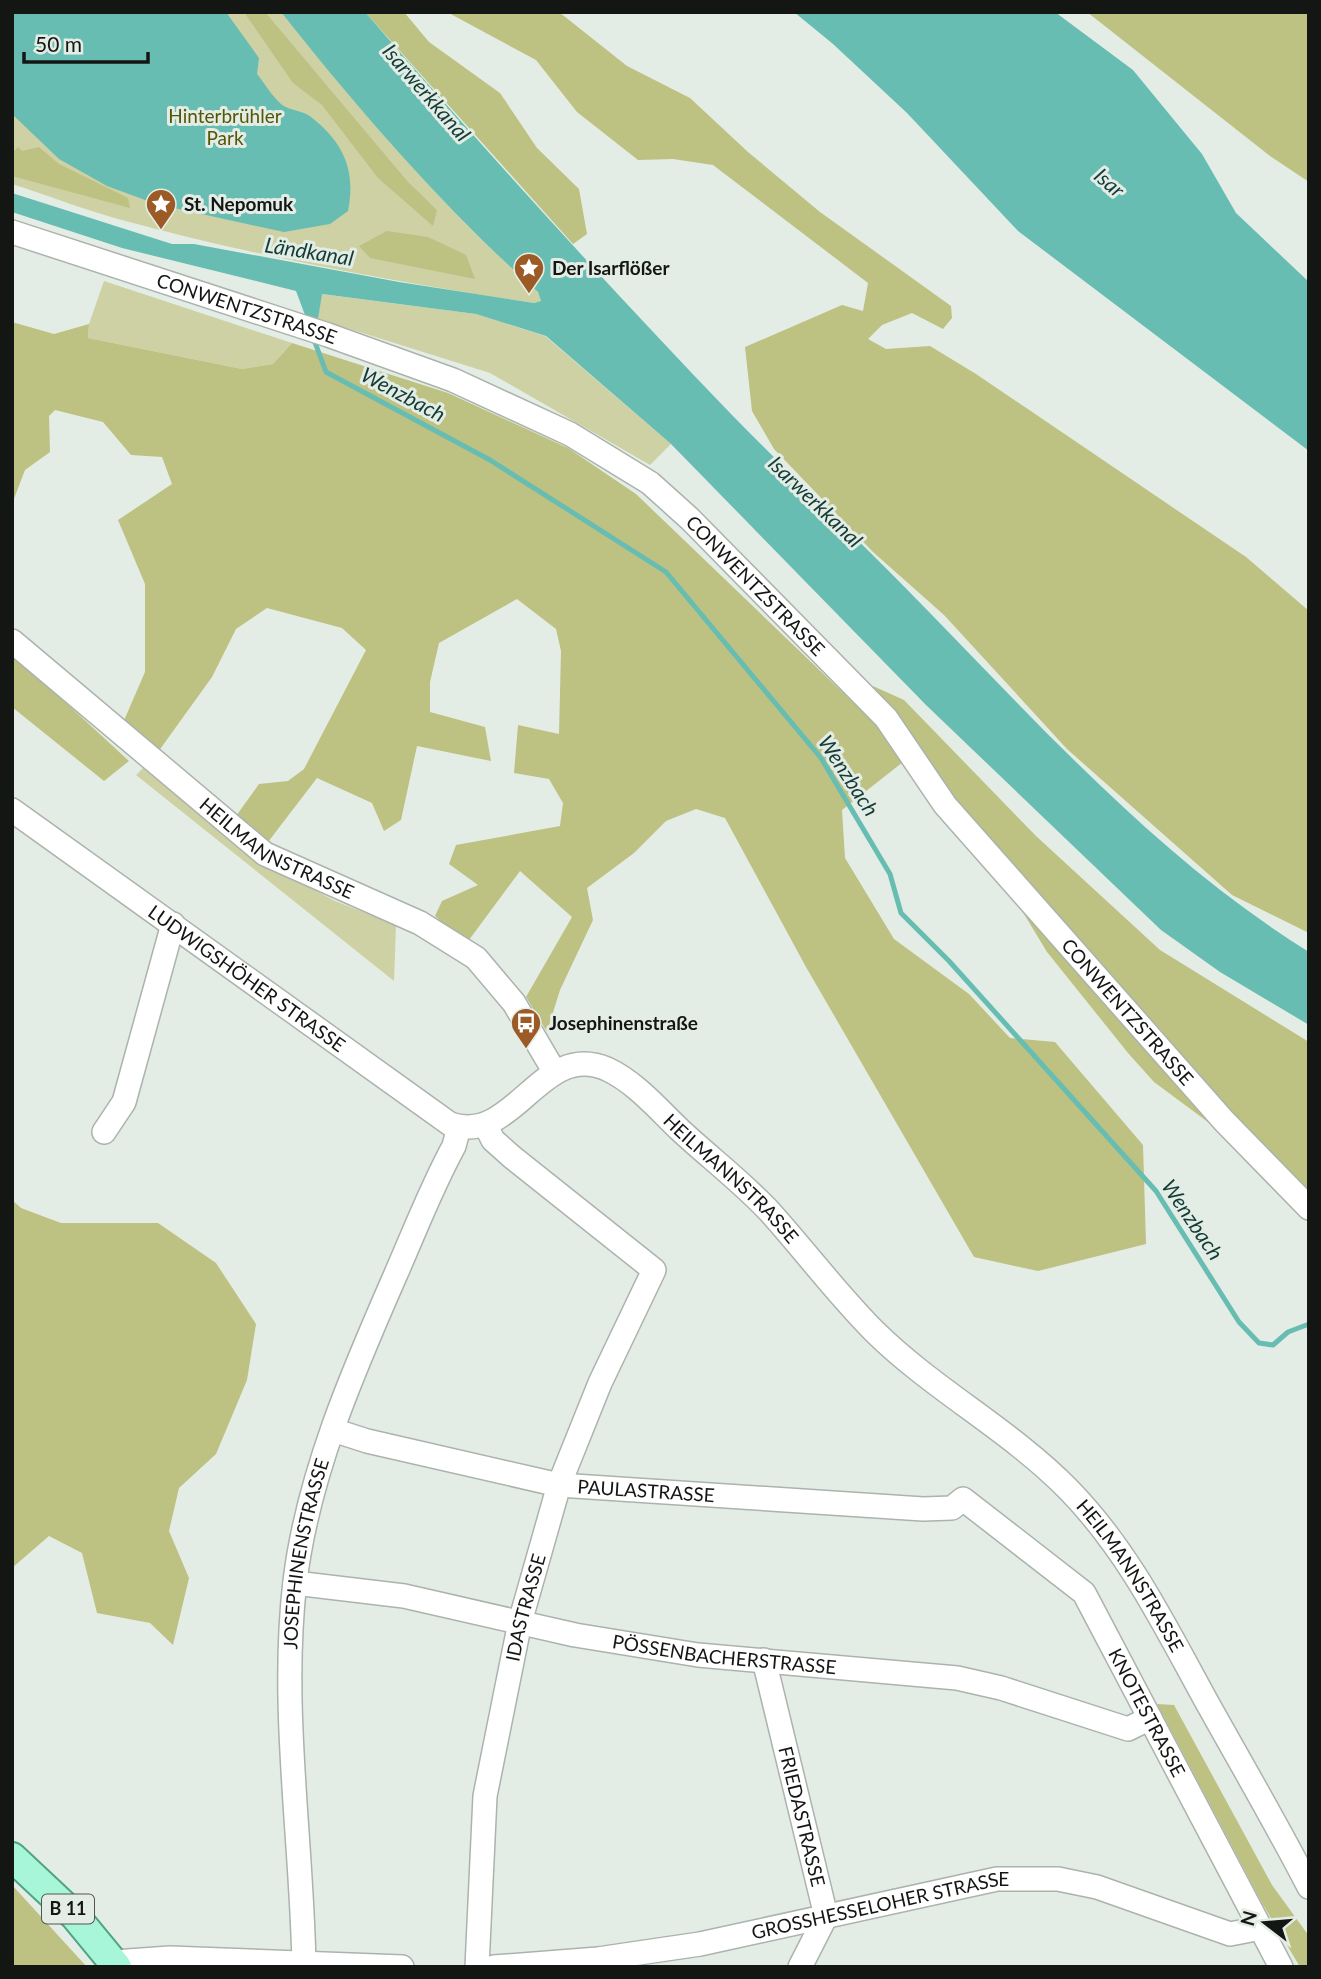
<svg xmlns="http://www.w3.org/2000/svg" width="1321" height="1979" font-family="Lato,sans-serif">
<rect width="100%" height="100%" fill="#e4ede5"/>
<!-- green -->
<path fill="#cdd1a4" d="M12,12H281C358,108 446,211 538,292L541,301L534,303C394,282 254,256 118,219C82,209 47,195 12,184Z
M104,281L292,343L273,364L242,369L88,338L89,324Z
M321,294L476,314L545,336L671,444L650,465L490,373L318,319Z
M143,768L249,855L335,901L396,925L394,981L136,775Z"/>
<!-- forest -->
<path fill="#bdc181" d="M244,12H265L408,182L437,210L433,226L378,178L322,105L293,83Z
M365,12H404L429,42L500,93L537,148L579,189L587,234L573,244Z
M447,12H559L627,66L690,98L748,152L820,212L951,306L952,318L943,329L912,313L882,325L868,339L886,349L930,346L976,374L1246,557L1309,611V933L1232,895L1067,749L944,615L873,552L774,449L752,411L745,347L842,305L863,311L868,283L713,165L673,159L638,160L577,112L536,60Z
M1087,12H1309V182L1270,156Z
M18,147L22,151L39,147L59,164L128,198L130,208L12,176V153Z
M387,231L428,237L466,255L475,279L370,258L359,246Z
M12,322L54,334L89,324L88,338L242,369L273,364L292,343L448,393L568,448L636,494L883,731L903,762L842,810L845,858L894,939L969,994L1010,1038L1055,1042L1143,1145L1146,1244L1038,1271L974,1257L806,967L725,818L696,809L666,821L634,853L587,888L593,920L560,990L547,1032L526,997L572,917L520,871L466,944L435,916L442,901L478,885L449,864L456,845L560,826L563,803L549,779L514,773L518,725L559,734L561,651L556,629L517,599L439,643L430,682V712L485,727L491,761L417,746L401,820L384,831L372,803L317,778L268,842L236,816L259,784L288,781L304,769L366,650L342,628L267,608L236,629L212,677L158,752L122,725L145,672V584L118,520L172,484L162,457L131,455L103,422L55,410L49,416L50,452L25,470L12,504Z
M12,655L27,667L129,761L104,781L12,707Z
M873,686L904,700L1036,836L1160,950L1309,1042V1197L1154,1082L1128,1053L1047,952L957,803Z
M12,1200L21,1208L61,1223H158L216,1263L256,1324L247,1380L216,1454L179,1488L169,1531L189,1578L173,1645L150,1623L97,1613L82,1553L49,1536L12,1568Z
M1157,1704L1174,1705L1272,1885L1309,1936V1967H1300L1262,1903Z
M12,1885L87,1967H12Z"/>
<!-- water -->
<path fill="#68bdb2" d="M12,12H226L259,58L257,74C265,84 272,96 281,104C289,111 303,110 311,117C344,143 356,170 348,211L330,224L284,232L156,204L107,186L59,159L12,114Z
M281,12H365C484,149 606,284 731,414C797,481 865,546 930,613C1050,736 1163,861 1309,952V1025L1220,972L1161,930L926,705L671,444L546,336L476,314L322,294L318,319L305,315L296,291L122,248L12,212V193L172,244H194L399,282L534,303L541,301L538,292C446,211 357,108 281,12Z
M794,12H1055L1133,70L1202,154L1236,213L1309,282V451L1018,231L907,113L833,44Z"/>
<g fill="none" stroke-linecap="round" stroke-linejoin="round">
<!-- stream -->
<path stroke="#68bdb2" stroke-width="5" d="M313,337L326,372L490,460L666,572L821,758L890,874L901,913L949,961L1156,1191L1239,1322L1259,1343L1273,1345L1288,1332L1309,1324"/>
<!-- minor casing -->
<g stroke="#abb3ac" stroke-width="26">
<g id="minor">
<path id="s1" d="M12,232L328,335L453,380L570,434L650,483L690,519L886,718L945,805L1224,1121L1309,1208"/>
<path id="s2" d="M12,641L265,854L420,923L476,958L514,1003L554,1071"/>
<path id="s3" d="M12,810L450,1124C515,1146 540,1040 607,1069C635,1082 658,1109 680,1130C709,1157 743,1183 770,1212C805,1251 837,1294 875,1332C934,1390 1010,1430 1068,1489C1127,1549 1164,1624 1204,1697C1239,1760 1276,1823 1309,1887"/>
<path d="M104,1132L124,1102L173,924"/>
<path id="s4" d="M333,1430L367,1441L559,1485L923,1509L952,1508L963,1499L1084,1593L1281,1967"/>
<path id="s5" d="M295,1583L404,1596L575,1635L698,1655L957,1678L1001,1688L1128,1729L1150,1718"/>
<path id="s6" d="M764,1660L826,1916L800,1967"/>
<path d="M114,1962L170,1958L402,1967"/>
<path id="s7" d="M304,1967C302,1840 280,1708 295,1581C308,1475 352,1374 395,1276C414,1233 431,1188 454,1146L459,1127"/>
<path id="s8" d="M477,1967L485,1796L520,1622L559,1485L600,1383L654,1270L512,1157L493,1140L486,1126"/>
<path id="s9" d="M494,1967L598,1959L700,1944L997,1879H1058L1097,1887L1230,1934L1261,1928"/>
</g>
</g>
<!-- major casing -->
<g stroke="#4ea484" stroke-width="32">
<path id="major" d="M12,1857L75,1916L117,1967"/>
</g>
<!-- minor -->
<use href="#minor" stroke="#fff" stroke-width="23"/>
<!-- major -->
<use href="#major" stroke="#a7f6d9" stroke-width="28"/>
</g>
<!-- icons -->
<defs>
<g id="sight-pin" transform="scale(1.575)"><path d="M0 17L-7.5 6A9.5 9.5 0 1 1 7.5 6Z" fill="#9c5a26" stroke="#e4ede5"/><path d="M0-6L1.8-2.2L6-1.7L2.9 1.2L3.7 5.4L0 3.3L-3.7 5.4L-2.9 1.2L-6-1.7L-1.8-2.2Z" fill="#fff"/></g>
<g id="bus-pin" transform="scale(1.575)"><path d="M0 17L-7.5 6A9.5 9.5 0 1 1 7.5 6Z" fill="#9c5a26" stroke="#e4ede5"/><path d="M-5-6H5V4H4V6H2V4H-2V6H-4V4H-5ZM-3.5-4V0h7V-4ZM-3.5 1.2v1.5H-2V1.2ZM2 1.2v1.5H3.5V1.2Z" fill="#fff"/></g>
</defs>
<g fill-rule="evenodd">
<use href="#sight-pin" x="161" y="204"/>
<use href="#sight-pin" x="529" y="268"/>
<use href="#bus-pin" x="526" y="1023"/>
</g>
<g text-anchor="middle" stroke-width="6" stroke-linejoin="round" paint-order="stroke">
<!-- shield labels -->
<rect fill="#e4ede5" stroke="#525653" stroke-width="2" x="42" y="1894.5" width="52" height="29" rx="5"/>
<g font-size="18" font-weight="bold" fill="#141614">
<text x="68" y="1915">B 11</text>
</g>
<!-- park labels -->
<g font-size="19" fill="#545608" stroke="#e4ede5">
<text x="225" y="123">Hinterbrühler<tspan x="225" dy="22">Park</tspan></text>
</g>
<!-- poi labels -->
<g font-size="19" font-weight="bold" fill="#141614" stroke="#e4ede5" text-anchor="start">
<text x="184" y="211">St. Nepomuk</text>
<text x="552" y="275">Der Isarflößer</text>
<text x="549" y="1030">Josephinenstraße</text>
</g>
<!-- street labels -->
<g font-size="19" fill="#141614" stroke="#e4ede5">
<text dy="7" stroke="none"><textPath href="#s1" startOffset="247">CONWENTZSTRASSE</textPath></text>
<text dy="7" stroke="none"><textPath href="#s1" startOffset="835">CONWENTZSTRASSE</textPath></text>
<text dy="7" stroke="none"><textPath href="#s2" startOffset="338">HEILMANNSTRASSE</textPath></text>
<text dy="7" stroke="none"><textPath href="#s3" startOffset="289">LUDWIGSHÖHER STRASSE</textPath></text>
<text dy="7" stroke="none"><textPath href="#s1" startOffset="1402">CONWENTZSTRASSE</textPath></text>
<text dy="7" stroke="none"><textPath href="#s3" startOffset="882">HEILMANNSTRASSE</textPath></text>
<text dy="7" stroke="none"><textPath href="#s4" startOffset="320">PAULASTRASSE</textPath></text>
<text dy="7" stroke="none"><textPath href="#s7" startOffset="415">JOSEPHINENSTRASSE</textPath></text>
<text dy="7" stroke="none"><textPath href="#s3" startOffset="1449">HEILMANNSTRASSE</textPath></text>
<text dy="7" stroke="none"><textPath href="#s8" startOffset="364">IDASTRASSE</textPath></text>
<text dy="7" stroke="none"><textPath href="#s5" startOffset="436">PÖSSENBACHERSTRASSE</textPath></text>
<text dy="7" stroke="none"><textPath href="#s4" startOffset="929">KNOTESTRASSE</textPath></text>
<text dy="7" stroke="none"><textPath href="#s6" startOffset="161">FRIEDASTRASSE</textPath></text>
<text dy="7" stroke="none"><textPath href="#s9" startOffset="392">GROSSHESSELOHER STRASSE</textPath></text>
</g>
<!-- water labels -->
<g font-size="21" font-style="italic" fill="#133c37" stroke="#e4ede5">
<text transform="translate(426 93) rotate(49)" y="7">Isarwerkkanal</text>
<text transform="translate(1109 183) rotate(41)" y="7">Isar</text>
<text transform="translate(309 252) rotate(9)" y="7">Ländkanal</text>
<text transform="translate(403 395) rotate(28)" y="7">Wenzbach</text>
<text transform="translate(815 502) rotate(44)" y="7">Isarwerkkanal</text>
<text transform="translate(848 776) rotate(57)" y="7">Wenzbach</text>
<text transform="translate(1192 1220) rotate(56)" y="7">Wenzbach</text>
</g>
</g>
<!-- border -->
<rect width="1321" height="1979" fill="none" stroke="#141614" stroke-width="28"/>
<!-- north arrow -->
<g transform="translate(1265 1923) rotate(286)" stroke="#e4ede5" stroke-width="5" paint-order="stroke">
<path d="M0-5L12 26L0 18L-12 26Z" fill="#141614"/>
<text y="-10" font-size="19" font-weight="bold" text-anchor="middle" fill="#141614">N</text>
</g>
<!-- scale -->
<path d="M24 52v10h124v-10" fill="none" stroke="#141614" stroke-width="3.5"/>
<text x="35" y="52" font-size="21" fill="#141614" stroke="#e4ede5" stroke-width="5" paint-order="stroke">50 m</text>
</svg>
